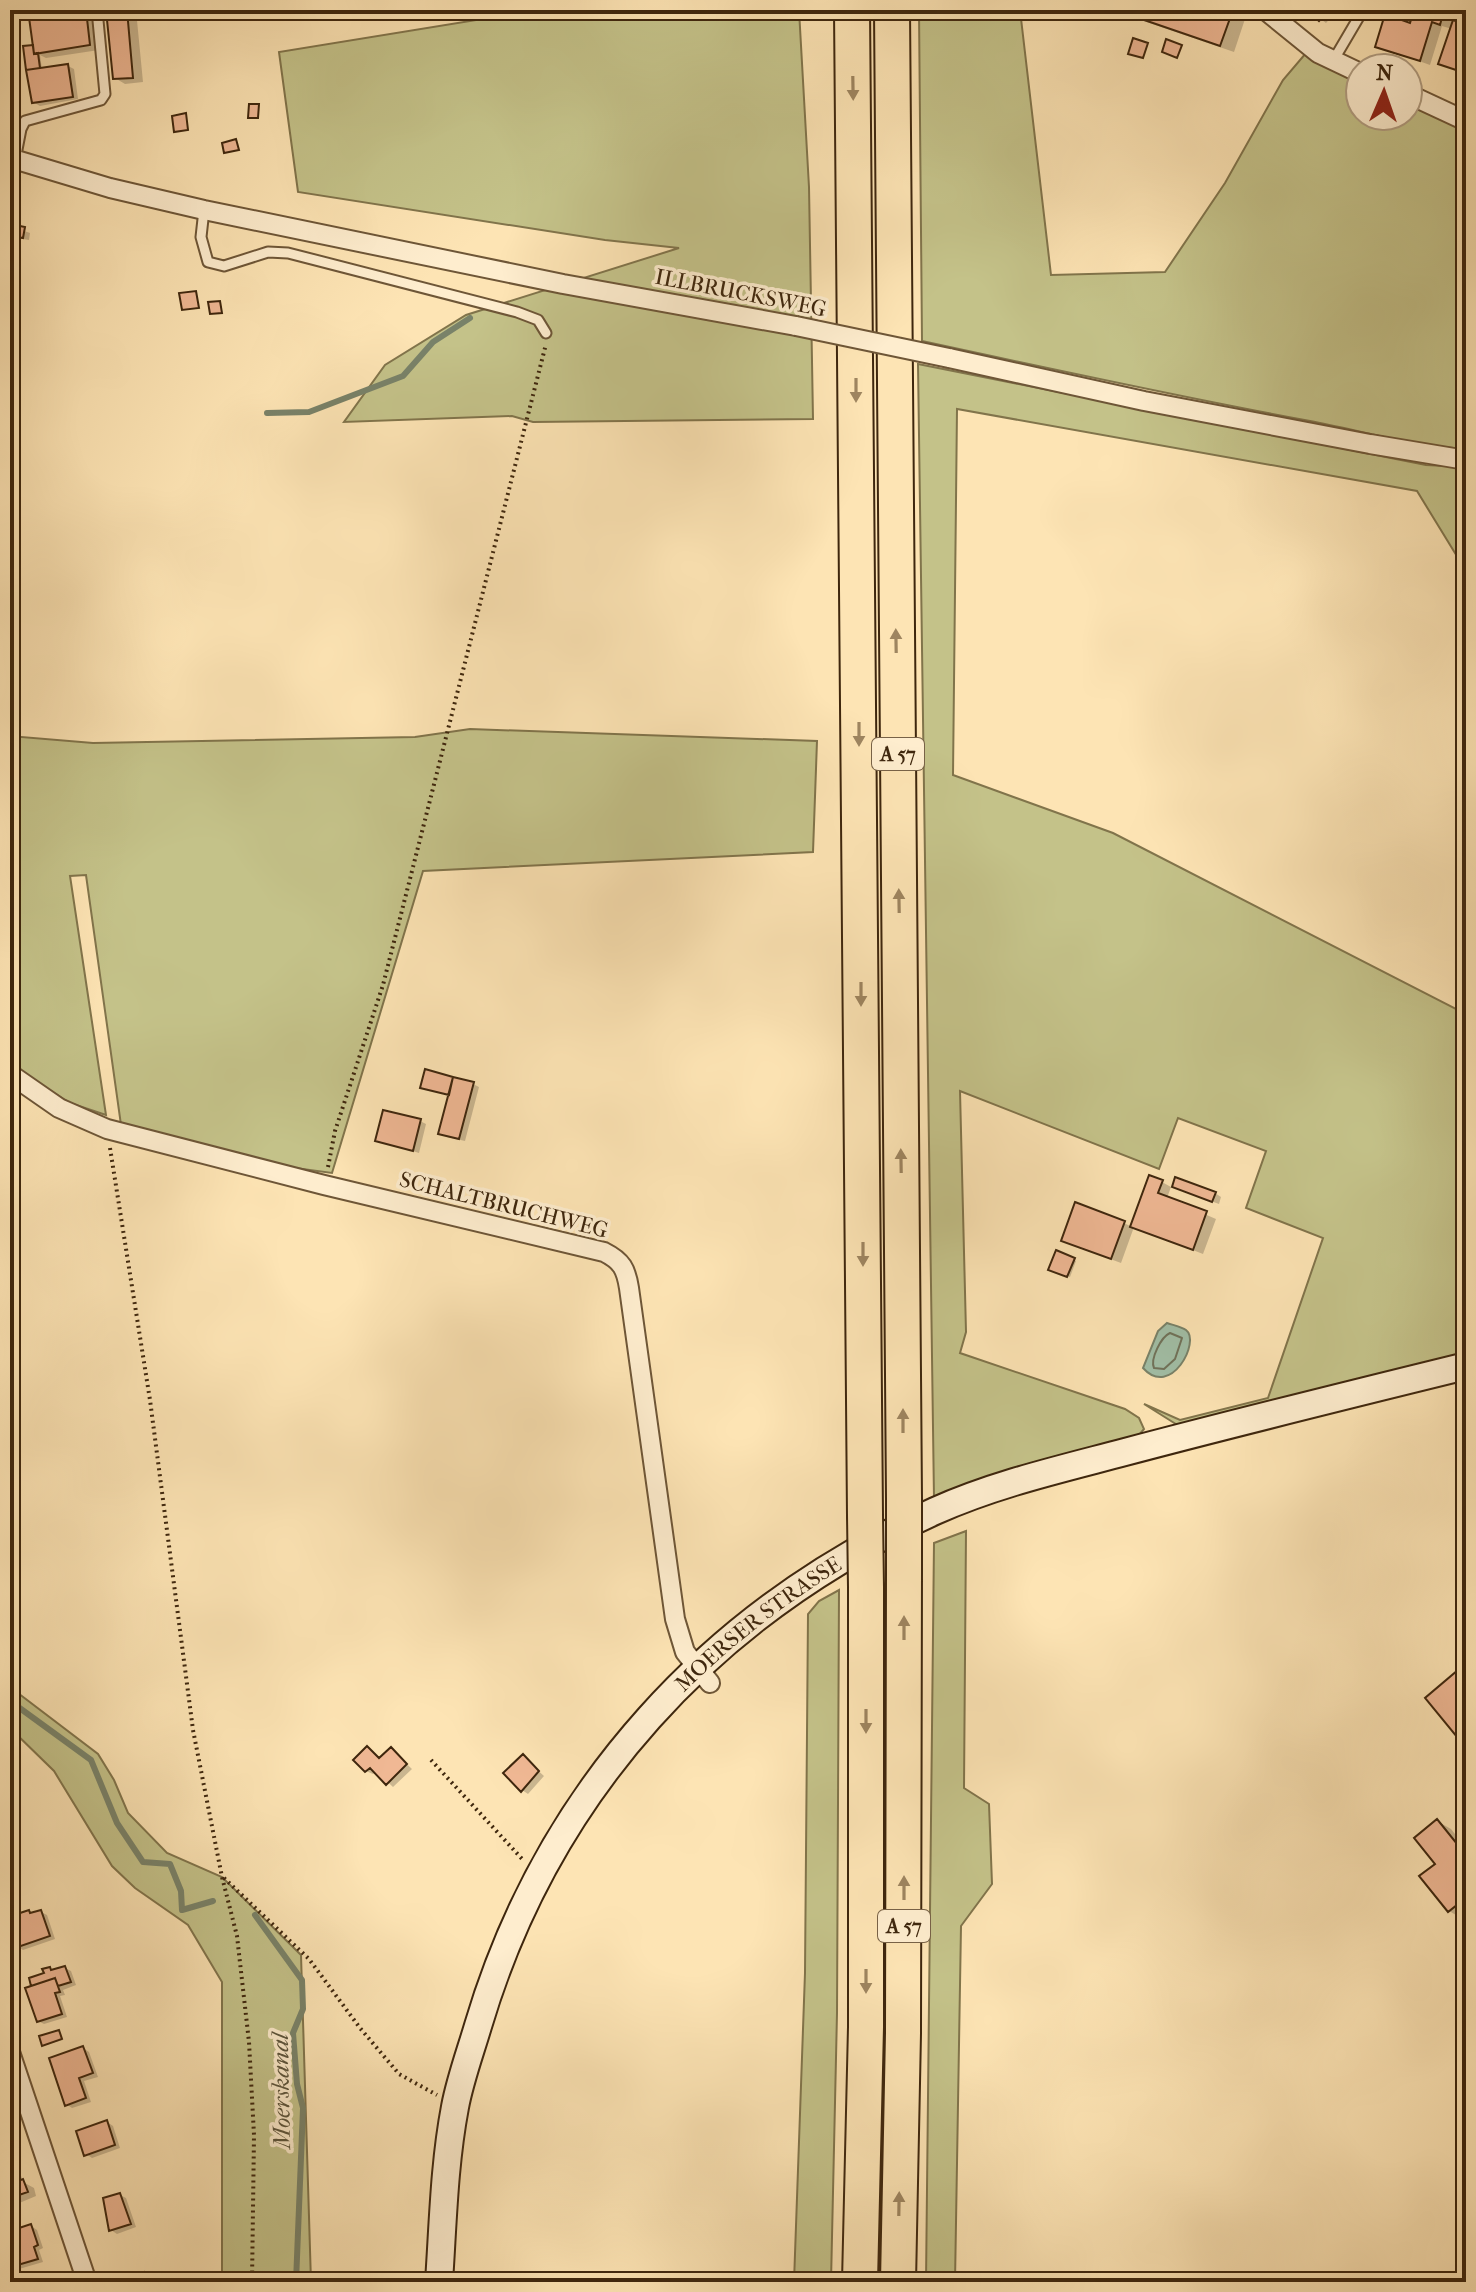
<svg xmlns="http://www.w3.org/2000/svg" width="1476" height="2292" font-family="'IM FELL French Canon',serif">
<rect width="100%" height="100%" fill="#fde4b4"/>
<filter id="stains"><feTurbulence type="fractalNoise" baseFrequency=".0025" numOctaves="4"/><feColorMatrix values="0 0 0 0 .2 0 0 0 0 .09 0 0 0 0 .02 0 0 0 .5 -.17"/></filter>
<radialGradient id="worn" r=".72"><stop offset=".6" stop-color="#630" stop-opacity="0"/><stop offset="1" stop-color="#630" stop-opacity=".3"/></radialGradient>
<!-- green -->
<path fill="#c4c289" stroke="#81744b" stroke-width="2" d="M538,10H799L809,187L813,419L533,422L512,416L344,422L385,365L466,315L679,248L605,240L298,192L279,52Z
M919,10H1020L1051,275L1165,272L1225,183L1283,80L1306,53L1360,79V116H1408V101L1466,129V449C1413,446 1362,431 1310,421C1180,397 1051,369 922,341Z
M918,364L1426,465L1466,467V571L1417,491L957,409L953,775L1113,833L1466,1014V1353L1179,1426L1144,1404L1180,1420L1268,1398L1323,1238L1246,1208L1266,1151L1178,1118L1159,1169L960,1091L966,1332L960,1353L1125,1409L1139,1418L1144,1429L1139,1435L1025,1465L934,1498Z
M470,729L817,741L813,852L423,871L332,1173L295,1168L121,1125L86,875L70,876L106,1115L70,1103L10,1065V736L93,743L415,737Z
M966,1531L964,1788L989,1804L992,1884L961,1926L955,2282H926L934,1543Z
M839,1590L837,2013L831,2282H794L805,1973L808,1614L819,1601Z
M10,1687L98,1754L114,1780L128,1813L167,1853L222,1877L301,1955L311,2282H222V1982L188,1925L135,1888L112,1866L54,1771L10,1728Z"/>
<!-- water -->
<path fill="#a1bfa7" stroke="#798269" stroke-width="2" d="M1167,1323C1173,1325 1182,1327 1186,1330C1201,1341 1171,1399 1143,1368L1158,1331Z"/>
<!-- shadow -->
<path fill="#0003" d="M30,10H94L99,50L46,58L40,55L42,70L68,66L74,69L78,99L40,106L33,102L35,46Z
M108,10H136L143,82L125,84L115,78Z
M1118,10H1248L1234,52L1129,16Z
M1310,10H1338L1326,23L1322,20L1327,15Z
M1416,10H1456L1452,22L1466,27L1465,73L1441,64L1452,29L1442,26L1430,65L1377,46L1411,25Z
M10,223V226L30,233L29,240L17,238V242L10,241Z
M473,1084L479,1087L465,1141L447,1137L441,1133L450,1096L423,1087Z
M420,1121L426,1124L419,1153L378,1140Z
M1162,1182L1171,1187L1167,1198L1216,1219L1203,1254L1134,1227L1121,1263L1073,1245L1124,1223L1132,1227Z
M1180,1190L1215,1193L1221,1197L1219,1204Z
M1057,1253L1076,1261L1070,1277L1050,1269Z
M368,1749L380,1759L391,1749L412,1769L393,1787L376,1771L373,1774L366,1771Z
M523,1757L544,1776L528,1794L522,1790Z
M1437,1821L1451,1829L1466,1848V1916L1463,1919L1449,1911L1437,1865Z
M41,1912L47,1915L55,1939L23,1950L17,1946L10,1922Z
M65,1968L71,1971L76,1985L63,1990L65,1995L60,1996L67,2017L44,2024L38,2021L53,1972Z
M59,2032L63,2040L44,2045Z
M83,2048L89,2052L98,2077L84,2081L91,2102L72,2108L66,2104Z
M107,2122L113,2126L120,2148L92,2158L86,2154Z
M10,2141L23,2182L34,2188L36,2196L17,2204L10,2200Z
M120,2195L126,2198L136,2227L117,2234L111,2230Z
M31,2226L37,2230L43,2248L39,2250L43,2262L19,2269L13,2266L10,2257V2233Z"/>
<g fill="none" stroke-linecap="round" stroke-linejoin="round">
<!-- shore -->
<path stroke="#70725a" stroke-width="2" d="M1170,1333L1182,1338L1175,1359L1164,1369L1154,1368C1150,1359 1161,1337 1170,1333Z"/>
<!-- stream -->
<path stroke="#798269" stroke-width="6" d="M267,413L309,412L403,376L433,342L470,318
M10,1701L91,1760L117,1823L143,1862L170,1864L181,1891L182,1910L213,1901
M255,1915L302,1980L303,2009L293,2033L297,2084L303,2108L296,2282"/>
</g>
<!-- building -->
<path fill="#f0b894" stroke="#3e260d" stroke-width="2" d="M28,10H86L90,45L34,54Z
M106,10H127L133,78L113,79Z
M1115,10H1233L1220,46Z
M1307,10H1329L1319,21Z
M1414,10H1444L1440,25L1432,22L1420,61L1375,47L1385,14L1410,23Z
M1453,20L1466,25V37L1458,60L1462,61L1459,71L1438,64Z
M1133,38L1148,43L1143,58L1128,54Z
M1166,39L1182,45L1177,58L1162,52Z
M33,45L34,54L38,53L40,68L26,70L23,46Z
M68,64L73,97L32,103L26,70Z
M249,104H259L258,118H248Z
M186,113L188,130L174,132L172,116Z
M236,139L239,150L224,153L222,143Z
M10,224L25,227L23,238L11,236L10,240Z
M196,291L199,308L182,310L179,293Z
M220,301L222,313L210,314L208,302Z
M425,1069L453,1077L449,1095L420,1088Z
M453,1077L474,1082L459,1139L438,1134Z
M383,1110L421,1119L413,1151L375,1141Z
M1149,1175L1163,1180L1158,1193L1207,1211L1193,1250L1130,1227Z
M1175,1177L1216,1192L1212,1202L1172,1187Z
M1075,1202L1125,1221L1111,1259L1061,1241Z
M1056,1250L1075,1258L1067,1277L1048,1270Z
M1458,1670L1466,1680V1748L1425,1698Z
M367,1746L379,1758L391,1747L407,1764L386,1785L370,1768L365,1772L353,1760Z
M523,1754L539,1771L521,1792L503,1773Z
M1437,1819L1466,1855V1906L1462,1901L1448,1912L1419,1876L1435,1864L1414,1838Z
M29,1910L30,1913L41,1910L50,1936L15,1948L10,1932V1920L18,1917L17,1914Z
M65,1966L71,1982L58,1986L55,1978L31,1986L29,1978L44,1973L42,1969L50,1967L51,1970Z
M55,1978L60,1992L55,1993L62,2014L37,2022L25,1988Z
M59,2030L62,2039L42,2046L39,2036Z
M83,2046L93,2073L79,2078L86,2098L65,2106L49,2058Z
M107,2120L115,2145L84,2156L76,2131Z
M10,2163L16,2182L23,2179L28,2192L10,2198Z
M120,2193L131,2224L109,2231L103,2198Z
M31,2224L38,2245L34,2247L38,2259L11,2267L10,2231Z
M144,2272L147,2282H122L121,2280Z"/>
<g fill="none" stroke-linecap="round" stroke-linejoin="round">
<!-- lane casing -->
<g stroke="#6e5637" stroke-width="13">
<path id="lane" d="M1333,61L1363,10
M15,160L21,129L25,121L101,100L105,94L97,10
M204,210L201,237L208,262L224,266L268,252L288,253L517,312L538,320L546,333"/>
</g>
<!-- street casing -->
<g stroke="#6e5637" stroke-width="22">
<path id="street" d="M1265,10L1318,53L1360,73
M1408,94L1466,121
M10,158L110,188L204,210L563,284L796,326
M949,358L1144,401L1370,444L1466,460
M10,1074L59,1108L107,1129L324,1185L604,1252C622,1261 626,1269 629,1288L675,1619L685,1652L710,1683
M10,2052L87,2282"/>
</g>
<!-- secondary casing -->
<g stroke="#3e260d" stroke-width="30">
<g id="secondary">
<path id="s1" d="M439,2282C443,2223 444,2165 455,2107C460,2080 470,2053 478,2026C548,1790 712,1612 935,1511C995,1484 1061,1469 1125,1452C1238,1422 1352,1394 1466,1366"/>
</g>
</g>
<!-- highway casing -->
<g stroke="#3e260d" stroke-width="38">
<path id="highway" d="M852,10L865,1515
M892,10L904,1499
M860,2282L866,2027V1587
M898,2282L903,2033L904,1571"/>
</g>
<!-- path -->
<path stroke="#3e260d" stroke-width="4" stroke-dasharray="2 4" stroke-linecap="butt" d="M110,1148L150,1400L193,1730L222,1877L237,1936L249,2042L254,2135L252,2282
M328,1167L335,1131L383,985L546,344
M431,1760L524,1861
M224,1878L309,1959L360,2028L399,2074L437,2095"/>
<!-- lane -->
<use href="#lane" stroke="#feedce" stroke-width="9"/>
<!-- street -->
<use href="#street" stroke="#feedce" stroke-width="18"/>
<!-- secondary -->
<use href="#secondary" stroke="#feedce" stroke-width="26"/>
<!-- highway -->
<use href="#highway" stroke="#fde4b4" stroke-width="34"/>
<!-- street-bridge casing -->
<g stroke="#6e5637" stroke-width="22" stroke-linecap="butt">
<path id="street-bridge" d="M796,326L949,358"/>
</g>
<!-- highway-bridge casing -->
<g stroke="#3e260d" stroke-width="38" stroke-linecap="butt">
<path id="highway-bridge" d="M904,1499V1571
M865,1515L866,1587"/>
</g>
<!-- street-bridge -->
<use href="#street-bridge" stroke="#feedce" stroke-width="18"/>
<!-- highway-bridge -->
<use href="#highway-bridge" stroke="#fde4b4" stroke-width="34"/>
</g>
<!-- one-way arrows -->
<defs><path id="oneway-solid" d="M-6-.8H1V-3.2L6.5 0L1 3.2V.8H-6Z" transform="scale(2)"/></defs>
<g fill="#9e8560">
<use href="#oneway-solid" transform="translate(853 88) rotate(89)"/>
<use href="#oneway-solid" transform="translate(856 390) rotate(90)"/>
<use href="#oneway-solid" transform="translate(896 641) rotate(-91)"/>
<use href="#oneway-solid" transform="translate(859 734) rotate(90)"/>
<use href="#oneway-solid" transform="translate(899 901) rotate(-91)"/>
<use href="#oneway-solid" transform="translate(861 994) rotate(90)"/>
<use href="#oneway-solid" transform="translate(901 1161) rotate(-91)"/>
<use href="#oneway-solid" transform="translate(863 1254) rotate(90)"/>
<use href="#oneway-solid" transform="translate(903 1421) rotate(-90)"/>
<use href="#oneway-solid" transform="translate(904 1628) rotate(-90)"/>
<use href="#oneway-solid" transform="translate(866 1721) rotate(90)"/>
<use href="#oneway-solid" transform="translate(904 1888) rotate(-90)"/>
<use href="#oneway-solid" transform="translate(866 1981) rotate(90)"/>
<use href="#oneway-solid" transform="translate(899 2204) rotate(-89)"/>
</g>
<g text-anchor="middle" stroke-width="7" stroke-linejoin="round" paint-order="stroke">
<!-- shield labels -->
<g fill="#feedce" stroke="#786247" stroke-width="2">
<rect x="872" y="738" width="52" height="32" rx="6"/>
<rect x="878" y="1910" width="52" height="32" rx="6"/>
</g>
<g font-size="20" font-weight="bold" fill="#3e260d">
<text x="898" y="761">A 57</text>
<text x="904" y="1933">A 57</text>
</g>
<!-- street labels -->
<g font-size="22" fill="#3e260d" stroke="#feedce">
<text transform="translate(741 292) rotate(11)" y="8">ILLBRUCKSWEG</text>
<text transform="translate(504 1204) rotate(14)" y="8">SCHALTBRUCHWEG</text>
<text dy="8" stroke="none"><textPath href="#s1" startOffset="760">MOERSER STRASSE</textPath></text>
</g>
<!-- water labels -->
<g font-size="24" font-style="italic" fill="#5c543b" stroke="#feedce">
<text transform="translate(281 2091) rotate(-91)" y="8">Moerskanal</text>
</g>
</g>
<!-- margin -->
<rect width="1476" height="2292" fill="none" stroke="#fde4b4" stroke-width="40"/>
<rect x="12" y="12" width="1452" height="2268" fill="none" stroke="#3e260d" stroke-width="4"/>
<rect x="20" y="20" width="1436" height="2252" fill="none" stroke="#3e260d" stroke-width="2"/>
<!-- north arrow -->
<g transform="translate(1384 92) rotate(2)"><circle r="38" fill="#feedce" stroke="#b19d81" stroke-width="2"/>
<path d="M0-6L14 30L0 20L-14 30Z" fill="#8f2418"/>
<text y="-12" font-size="22" font-weight="bold" text-anchor="middle" fill="#3e260d">N</text>
</g>
<rect width="100%" height="100%" filter="url(#stains)"/>
<rect width="100%" height="100%" fill="url(#worn)"/>
</svg>
